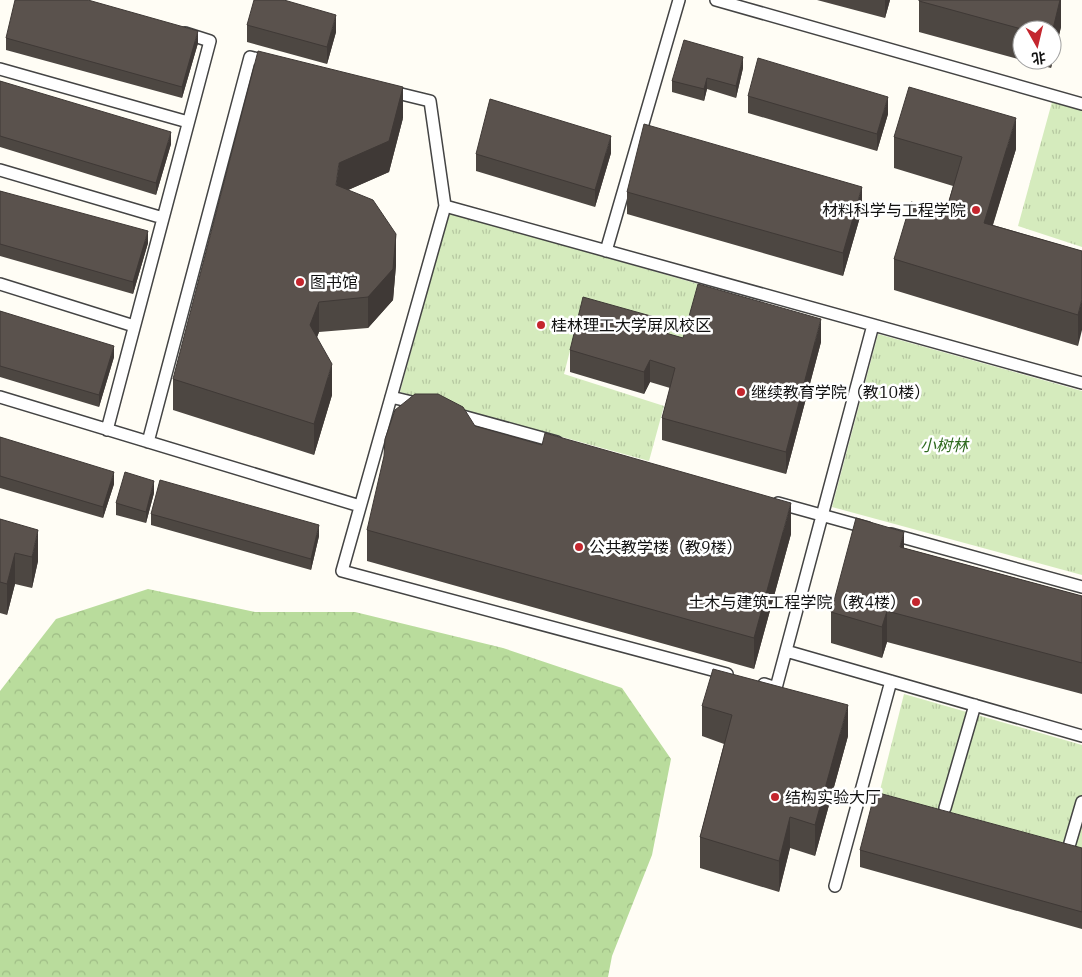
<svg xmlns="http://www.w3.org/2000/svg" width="1082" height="977" font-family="'IBM Plex Serif','Noto Sans SC',serif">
<defs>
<pattern id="grass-tufts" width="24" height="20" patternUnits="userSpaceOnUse" patternTransform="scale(1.25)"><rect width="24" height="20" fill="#d5ebbd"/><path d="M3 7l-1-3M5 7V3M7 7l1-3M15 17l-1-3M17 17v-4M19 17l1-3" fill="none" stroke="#b6c8a1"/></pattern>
<pattern id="forest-crowns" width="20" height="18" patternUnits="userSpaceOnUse" patternTransform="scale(1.25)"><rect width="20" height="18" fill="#b9dc9c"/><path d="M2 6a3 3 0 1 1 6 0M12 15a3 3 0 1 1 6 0" fill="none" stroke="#9ebc85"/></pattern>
</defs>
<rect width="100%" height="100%" fill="#fffdf5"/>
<!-- grass -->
<path fill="url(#grass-tufts)" d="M1052,102L1082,110V247L1018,226Z
M449,212L698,284L684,340L580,312L564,374L664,406L649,461L400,392Z
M878,334L1082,391V575L832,507Z
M904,694L1082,745V858L877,802Z"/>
<!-- forest -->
<path fill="url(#forest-crowns)" d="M148,589L255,612H355L503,648L622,688L671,759L652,855L612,956L608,977H0V691L56,619Z"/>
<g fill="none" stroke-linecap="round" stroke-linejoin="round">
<!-- service casing -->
<g stroke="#444" stroke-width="14">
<path id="service" d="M716,0L1082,104
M0,69L188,122
M389,91L430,101L445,206L342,571L727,674
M0,170L163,218
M445,206L1082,383
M606,251L679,0
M0,284L134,326
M0,397L360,506
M391,397L420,404
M455,414L557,442
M107,430L210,41L185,33
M148,442L250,57L269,62
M778,503L868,528
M891,534L1082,587
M786,651L1082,736
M764,684L776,688L873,325
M945,808L975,705
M1070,843L1082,802
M835,886L891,681"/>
</g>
<!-- service -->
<use href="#service" stroke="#fff" stroke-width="11"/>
</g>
<!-- wall -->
<path fill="#4d4742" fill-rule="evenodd" d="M817,0H890L885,18Z
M919,0H1061V27L1051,68L919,32ZM1022,30H1052V60H1022Z
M247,25L336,32L327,64L247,42Z
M6,38L198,43L182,98L6,50Z
M743,68L736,98L707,89L704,101L672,92V81Z
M0,81L171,144L156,195L0,147Z
M748,96L888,114L877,151L748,113Z
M403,118L389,172L348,190L396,265L393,300L368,328L319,332L317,337L332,395L314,455L173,410V379Z
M894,137L1016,149L993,225L1082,251L1078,346L894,290V259L946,211L953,186L894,168Z
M611,153L595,207L476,171V154Z
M0,191L148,243L133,294L0,256Z
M627,192L862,210L843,276L627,214Z
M0,311L114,357L99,407L0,377Z
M658,331L683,338L821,342L786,474L662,440V418L670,388L650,382L644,394L570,372V350Z
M475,426L791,534L754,669L367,561V530Z
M0,437L114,484L103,518L0,488Z
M154,493L146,523L116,515V503Z
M151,514L319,536L311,570L151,525Z
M0,519L38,561L32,588L15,584L7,615L0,613Z
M904,548L1082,596V694L887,642L882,658L831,643V612Z
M702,706L848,736L815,856L790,848L779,892L700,868V837L724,744L702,736Z
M1082,848V929L860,867V850Z"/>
<!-- shaded-wall -->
<path fill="#3f3936" d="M885,0H890L885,18Z
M1060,0H1061V27L1051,68V60H1052V33Z
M336,15V32L327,64V47Z
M198,31V43L182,98V87Z
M743,57V68L736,98V86Z
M707,78V89L704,101V89Z
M403,87V118L389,172L339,194L336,185L339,163Z
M888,97V114L877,151V134Z
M1016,118V149L984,253V223Z
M171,132V144L156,195V183Z
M611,136V153L595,207V190Z
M862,187V210L843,276V253Z
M148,231V243L133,294V282Z
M396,234V265L393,300L368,328V297Z
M1082,299V330L1078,346V315Z
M319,302V332L310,356V325Z
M658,318V340L655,330Z
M821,319V342L786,474V452Z
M114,346V357L99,407V395Z
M650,360V382L644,394V372Z
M332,364V395L314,455V424Z
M114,472V484L103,518V507Z
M154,481V493L146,523V512Z
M791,503V534L754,669V638Z
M319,525V536L311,570V559Z
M38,530V561L32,588V557Z
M904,532V563L900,547Z
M15,553V584L7,615V584Z
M887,611V642L882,658V627Z
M848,705V736L815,856V825Z
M790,817V848L779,892V861Z"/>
<!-- building -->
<path fill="#5a524d" stroke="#3f3936" d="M15,0H88L198,31L182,87L6,38Z
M254,0H284L336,15L327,47L247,25Z
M919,0H1060L1052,33V30H1025L919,1Z
M684,40L743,57L736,86L707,78L704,89L672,81Z
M258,51L403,87L389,141L339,163L336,185L373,200L396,234L393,269L368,297L319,302L310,325L332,364L314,424L173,379Z
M758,58L888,97L877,134L748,96Z
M0,81L171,132L156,183L0,136Z
M909,87L1016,118L984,223L1082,251V299L1078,315L894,259L911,202L946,211L962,157L894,137Z
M490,99L611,136L595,190L476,154Z
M644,124L862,187L843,253L627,192Z
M0,191L148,231L133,282L0,244Z
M698,284L821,319L786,452L662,418L675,368L650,360L644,372L570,350L583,297L658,318L655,330L683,338Z
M0,311L114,346L99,395L0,366Z
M415,394H438L463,407L475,426L542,445L545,433L791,503L754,638L367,530L384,456L385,439L395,410Z
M0,437L114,472L103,507L0,476Z
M125,472L154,481L146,512L116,503Z
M160,480L319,525L311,559L151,514Z
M856,518L904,532L900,547L1082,596V663L887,611L882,627L831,612Z
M0,519L38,530L32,557L15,553L7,584L0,582Z
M713,669L848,705L815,825L790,817L779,861L700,837L732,715L702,706Z
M875,792L1082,848V912L860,850Z"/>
<!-- markers -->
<g fill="#c4262e" stroke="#fff" stroke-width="2">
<circle cx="976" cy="210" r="5"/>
<circle cx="300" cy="282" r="5"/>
<circle cx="541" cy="325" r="5"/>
<circle cx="741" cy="392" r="5"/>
<circle cx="579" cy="547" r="5"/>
<circle cx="916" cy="602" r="5"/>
<circle cx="775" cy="797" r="5"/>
</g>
<g text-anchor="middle" stroke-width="5" stroke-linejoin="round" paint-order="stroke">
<!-- poi labels -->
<g font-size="16" fill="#111" stroke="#fff" text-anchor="start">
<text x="966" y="216" text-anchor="end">材料科学与工程学院</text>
<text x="310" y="288">图书馆</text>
<text x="551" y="331">桂林理工大学屏风校区</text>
<text x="751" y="398">继续教育学院（教10楼）</text>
<text x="589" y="553">公共教学楼（教9楼）</text>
<text x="906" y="608" text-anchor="end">土木与建筑工程学院（教4楼）</text>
<text x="785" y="803">结构实验大厅</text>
</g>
<!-- park labels -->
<g font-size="16" font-style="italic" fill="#2f6b1f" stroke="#fff">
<text x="944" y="451">小树林</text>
</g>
</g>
<!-- north arrow -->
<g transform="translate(1037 45) rotate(172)"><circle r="24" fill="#ffffff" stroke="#a0a0a0"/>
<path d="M0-4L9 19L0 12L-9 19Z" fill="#c4262e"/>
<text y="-8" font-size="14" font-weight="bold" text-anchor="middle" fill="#111111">北</text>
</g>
</svg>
